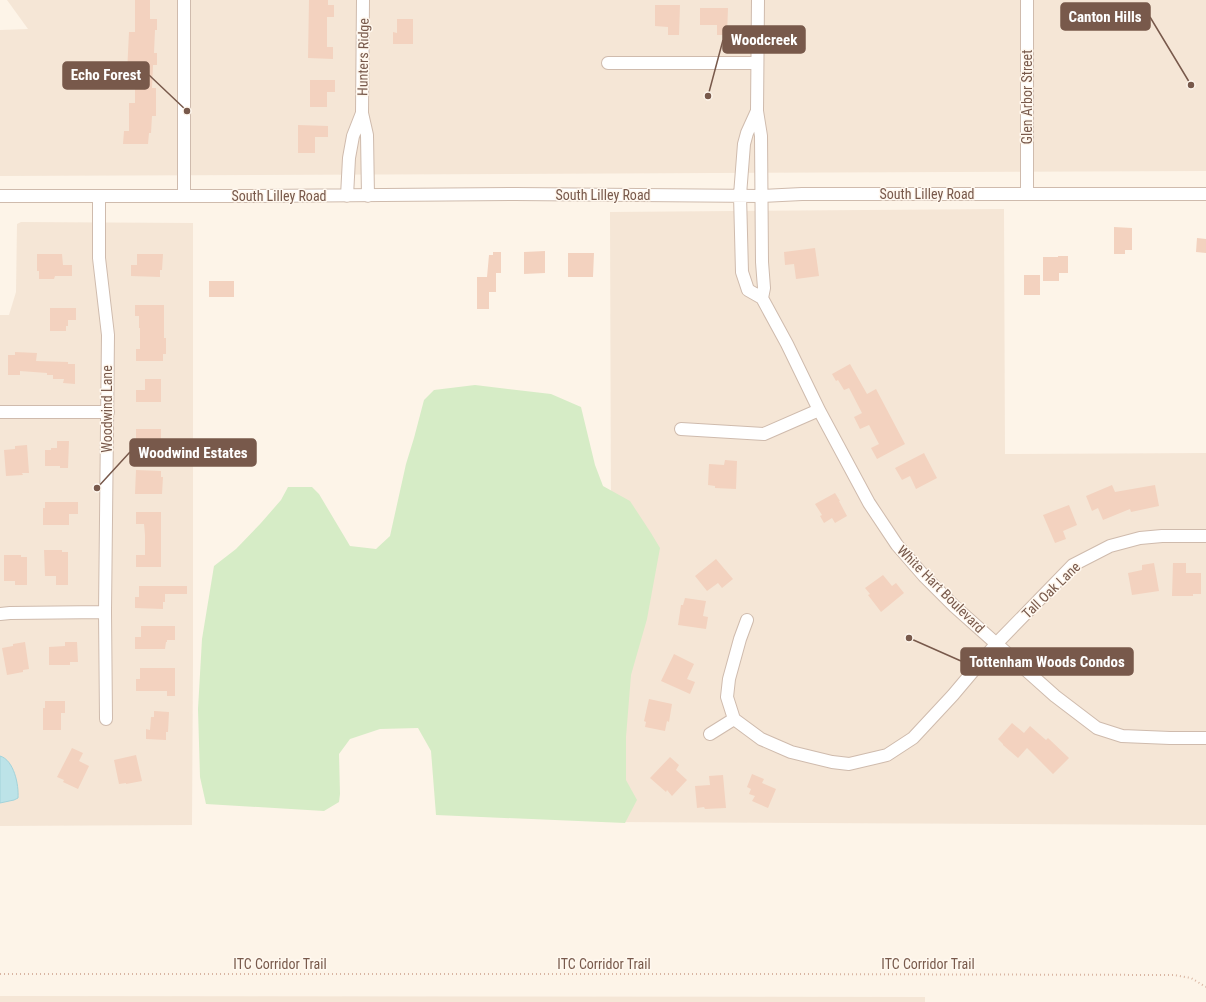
<svg xmlns="http://www.w3.org/2000/svg" width="1206" height="1002" font-family="'Roboto Condensed',sans-serif">
<rect width="100%" height="100%" fill="#fdf4e8"/>
<!-- residential -->
<path fill="#f5e6d6" d="M7,0H1206V171L0,176V30L28,29Z
M1004,209L1005,454L1206,453V825L612,822L610,212Z
M21,222L193,223V661L192,825L0,826V315H9L16,292L17,224Z
M0,996L925,997V1002H0Z"/>
<!-- green -->
<path fill="#d6ecc6" d="M475,385L551,394L581,407L595,465L603,486L630,501L651,533L660,548L647,619L631,675L626,737V780L637,800L625,823L436,815L431,751L418,728L380,729L350,739L339,754L340,794L339,802L324,811L206,804L200,777L198,709L202,639L214,566L236,549L261,523L281,500L288,487H312L319,494L350,546L376,549L390,536L406,464L414,438L424,400L434,390Z"/>
<!-- water -->
<path fill="#bce3e8" stroke="#a2d3da" d="M0,756C14,760 19,785 18,798L14,800L0,803Z"/>
<!-- building -->
<path fill="#f3d2bf" d="M135,0H150V19H157V30H155L154,53H157V65H153L152,88H156V116H152L151,133H149L148,144H123L124,131H129V103H135V82H133V78H131V73H127L129,32H135Z
M309,0H328V5H334V17H327V47H333V59L308,58Z
M655,5H680L679,35H668V27L655,26Z
M700,8H728L727,35H717V25H700Z
M397,19H413V44H393V32L397,33Z
M310,80H335V92H327V107H310Z
M298,125L328,126V137H315V153H298Z
M1114,227L1132,228V250H1125V254H1114Z
M1197,238L1206,239V253L1196,252Z
M815,248L819,276L796,279L794,264L785,265L784,252Z
M545,251V273L524,274V252Z
M493,252H501V273H496V292H489V309H477V277H487L489,255H493Z
M568,253H594L593,277H568Z
M37,254H62L63,265H72V276H55L54,279H39V271H37Z
M137,254H163L162,270H160V277L131,276V265H137Z
M1058,256H1068V273H1059V281H1043V257H1058Z
M1024,275H1040V295H1024Z
M209,281H234V297H209Z
M135,305H164V338H166V354H163V361H136V349H140V328H139V316H135Z
M50,308H76V320H68V326H66V331H50Z
M15,352L37,353L36,361L68,362V364H75V384L63,383L64,379H53V375H47V373L20,371V375H8V355H15Z
M850,364L867,394L876,389L905,444L877,459L871,448L879,444L869,425L860,429L854,417L862,413L849,388L844,390L838,380L836,381L832,374Z
M145,379H161V402H136V390H145Z
M136,429H161V452H145V441H136Z
M57,441H69L68,468H60V466H45V450H51V448H57Z
M27,445L29,473H22L23,475L6,476L4,450L15,449V446Z
M924,453L937,478L916,489L910,476L902,480L895,468Z
M725,460L737,461L736,489L715,488V486L708,485L709,464L724,465Z
M136,470L161,471V477H163L162,494H135Z
M1112,485L1115,492L1155,485L1159,506L1131,512L1130,509L1103,520L1098,508L1092,511L1086,496Z
M835,493L840,501H839L847,516L835,523L832,518L824,523L820,516L822,515L815,504Z
M45,502H78V514H69V525H43V508H45Z
M1069,505L1077,525L1063,531L1066,539L1055,543L1043,515Z
M136,512H161V567H136V555H145V535L144,524H136Z
M44,550H62V552H68V585H56V576H45Z
M4,555H21V557H27V585H15V581H4Z
M716,559L733,579L722,588L718,583L707,591L695,576Z
M1154,563L1159,591L1132,595L1128,573L1142,570V565Z
M1173,563H1186V573H1201V594H1193V596H1172Z
M883,575L892,586L896,583L904,593L881,612L868,595L870,594L865,588Z
M139,586H187V594H165V602H163V609L135,608V597H139Z
M685,598L706,601L703,616L708,617L706,629L678,625L681,605H683Z
M141,626H175V640H167V642H166L165,649H135V637H141Z
M25,642L29,669L23,670V672L7,675L2,648L13,646V644Z
M65,642H77L78,662H70V665H49V647L65,646Z
M674,654L694,664L687,679L695,682L690,694L661,681Z
M140,668H175V696H167V691H136V679H140Z
M649,699L672,704L669,722L667,721L665,731L645,727L646,722L644,721Z
M45,701H65V713H61V730H43V708H45Z
M154,711L169,712L168,732H166V740L146,739V729L150,730L151,717H154Z
M1012,723L1024,733L1030,726L1046,740L1048,738L1069,758L1053,774L1027,748L1018,758L1003,745V744L998,739Z
M72,748L83,753L79,761L89,766L78,789L63,782L64,780L57,777Z
M136,755L142,781L126,784V783L119,784L114,760Z
M670,757L679,765L676,770L687,780L672,796L667,790L666,792L650,778Z
M752,774L764,779L762,783L776,789L768,808L752,801L755,796L749,794L751,789L747,787Z
M723,775L726,808L705,809L704,807L697,808L695,786L710,785L709,776Z"/>
<g fill="none" stroke-linecap="round" stroke-linejoin="round">
<!-- minor casing -->
<g stroke="#cfbbad" stroke-width="14">
<path id="minor" d="M363,0L362,113L367,135L368,196
M758,0L757,111L761,136L762,262L764,288L762,298
M1027,0V194
M608,63H757
M757,111L747,133L744,144L740,195L742,272L748,290L762,298L787,344L819,410L869,503L897,545L924,576L954,606L1055,696L1097,728L1122,736L1170,738H1206
M0,196H256L515,194L761,196L802,194H1206
M99,196V258L108,335L105,612L106,719
M184,196V0
M347,196L349,158L353,136L362,113
M0,412H108
M681,429L764,434L819,410
M0,614L10,613L105,612
M747,620L740,639L729,679L727,697L734,719L761,739L791,752L832,762L849,764L887,755L913,738L953,695L996,644L1073,565L1110,546L1140,538L1162,536H1206
M710,734L734,719"/>
</g>
<!-- path -->
<path stroke="#d9b5a2" stroke-width="2" stroke-dasharray="1 3" stroke-linecap="butt" d="M0,974H784L1174,975L1191,978L1206,987"/>
<!-- minor -->
<use href="#minor" stroke="#fff" stroke-width="12"/>
</g>
<g text-anchor="middle" stroke-width="3" stroke-linejoin="round" paint-order="stroke">
<!-- street labels -->
<g font-size="14" fill="#78594b" stroke="#fff8ef">
<text transform="translate(363 57) rotate(-89)" y="5">Hunters Ridge</text>
<text transform="translate(1027 97) rotate(-90)" y="5">Glen Arbor Street</text>
<text x="927" y="199">South Lilley Road</text>
<text x="603" y="200">South Lilley Road</text>
<text x="279" y="201">South Lilley Road</text>
<text transform="translate(107 409) rotate(-90)" y="5">Woodwind Lane</text>
<text transform="translate(941 589) rotate(45)" y="5">White Hart Boulevard</text>
<text transform="translate(1051 590) rotate(-44)" y="5">Tall Oak Lane</text>
<text x="280" y="969">ITC Corridor Trail</text>
<text x="604" y="969">ITC Corridor Trail</text>
<text x="928" y="969">ITC Corridor Trail</text>
</g>
</g>
<!-- callouts -->
<path fill="none" stroke="#78594b" stroke-width="1.5" d="M1191 85L1150 17M708 96L723 40M187 111L149 75M97 488L130 452M909 638L961 661"/>
<g fill="#78594b" stroke="#fff8ef" stroke-width="1.5">
<circle cx="1191" cy="85" r="4"/>
<circle cx="708" cy="96" r="4"/>
<circle cx="187" cy="111" r="4"/>
<circle cx="97" cy="488" r="4"/>
<circle cx="909" cy="638" r="4"/>
</g>
<g fill="#78594b" stroke="#78594b" stroke-width="1.5">
<rect x="1061" y="3" width="89" height="27" rx="4"/>
<rect x="723" y="26" width="82" height="27" rx="4"/>
<rect x="63" y="62" width="86" height="27" rx="4"/>
<rect x="130" y="439" width="126" height="27" rx="4"/>
<rect x="961" y="648" width="172" height="27" rx="4"/>
</g>
<g font-size="15" text-anchor="middle" font-weight="bold" fill="#fff">
<text x="1105" y="22">Canton Hills</text>
<text x="764" y="45">Woodcreek</text>
<text x="106" y="80">Echo Forest</text>
<text x="193" y="458">Woodwind Estates</text>
<text x="1047" y="667">Tottenham Woods Condos</text>
</g>
</svg>
